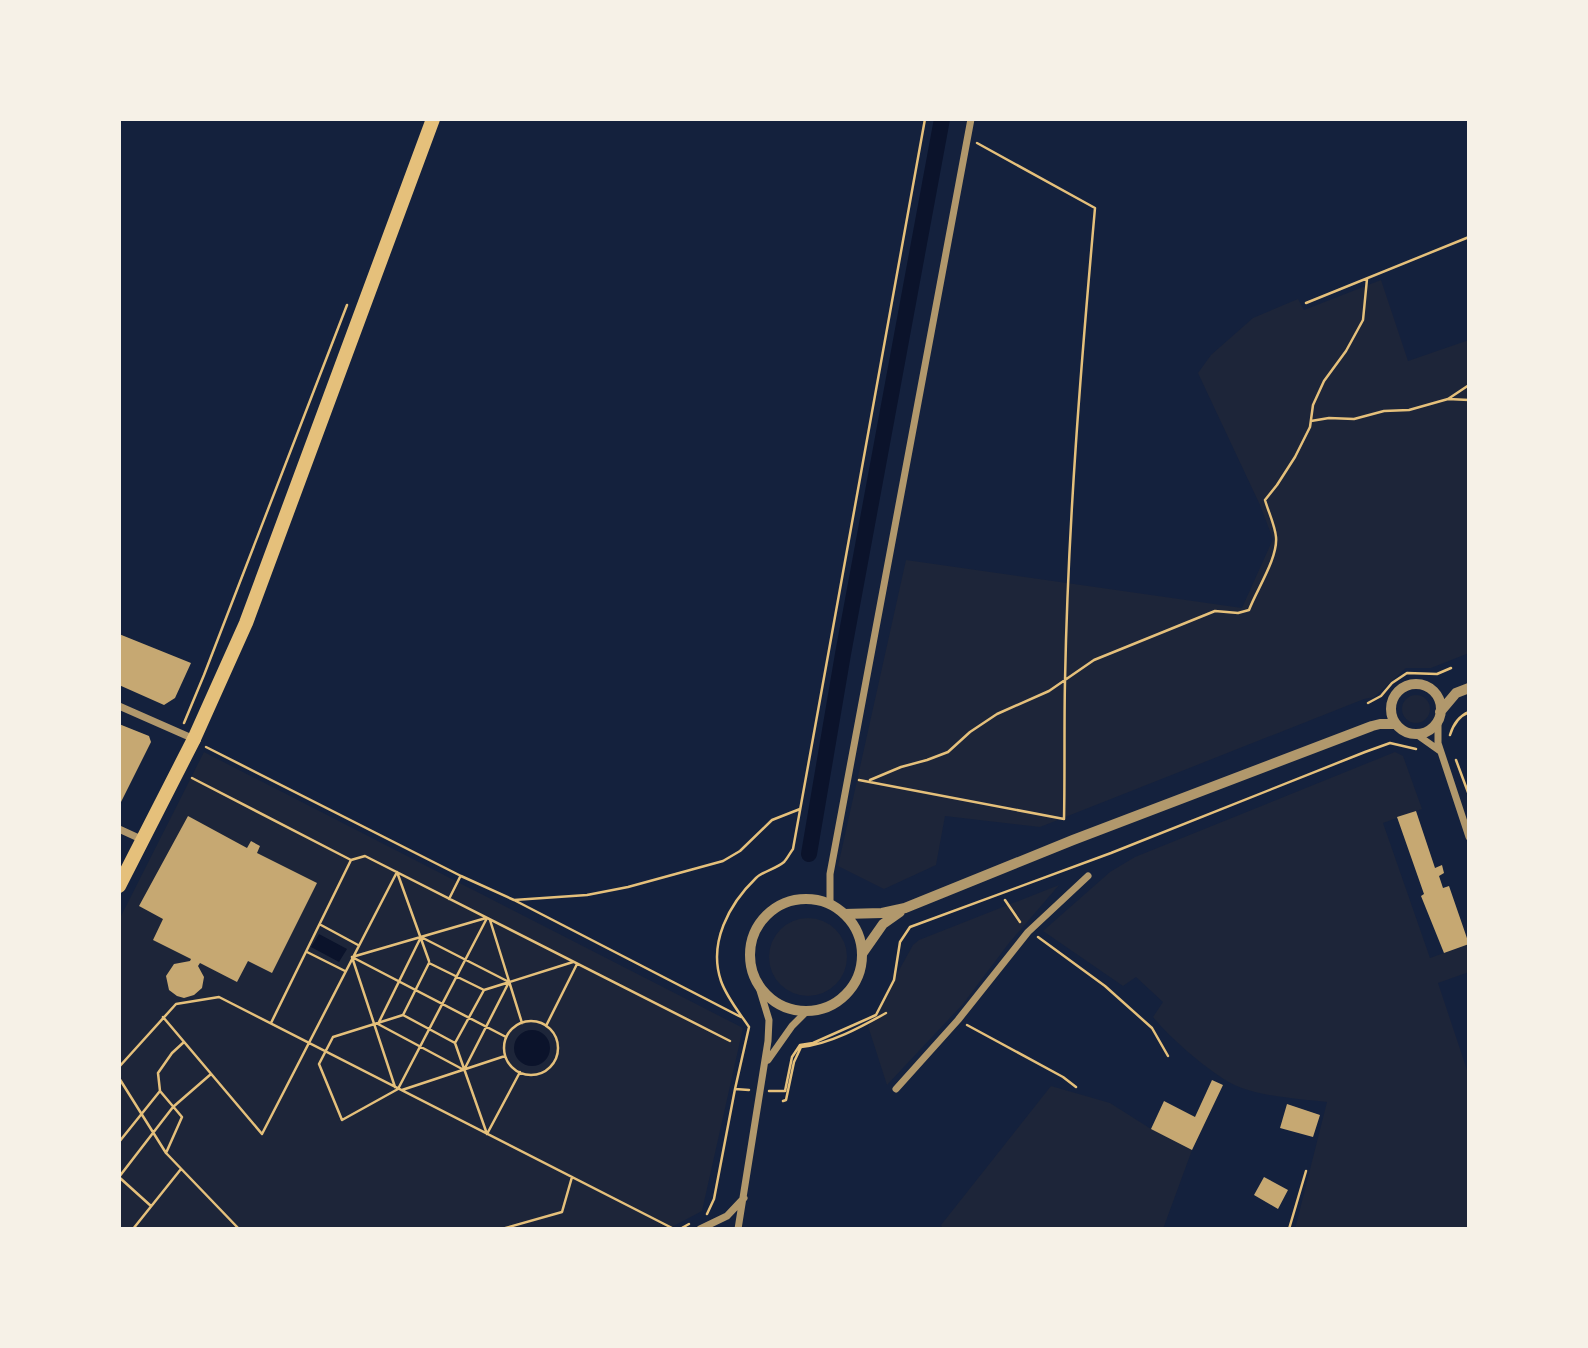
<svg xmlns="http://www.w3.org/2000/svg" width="1588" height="1348" font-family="Jost,sans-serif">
<rect width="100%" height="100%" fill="#14213d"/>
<!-- green -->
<path fill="#1d2539" d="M1381,280L1408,361L1469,340V653L1431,668H1406L1374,697L1364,699L1040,827L945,816L936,865L884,889L838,866L906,560L1242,608L1273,539L1260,505L1198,373L1211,355L1253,318L1298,299L1304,310Z
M1402 709a14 14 0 1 1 28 0a14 14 0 1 1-28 0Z
M204,752L743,1028L702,1211L668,1229H119V920Z
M1395,752L1403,756L1422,809L1383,823L1430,958L1469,944V972L1438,983L1469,1076V1229H1295L1327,1102C1298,1099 1251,1096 1227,1081C1204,1067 1170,1038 1153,1017L1163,1002L1136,977L1123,986L1043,931L1110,872L1135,857Z
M1059,885L1009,943L963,1004L887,1085L868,1026L913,945L919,940Z
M769 957a39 39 0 1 1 78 0a39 39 0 1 1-78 0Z
M1051,1086L1110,1103L1151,1129L1192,1150L1163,1229H943L941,1225Z"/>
<!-- water -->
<path fill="#0b132b" d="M319,934L347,949L339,962L311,947Z
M514 1048a18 18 0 1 1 36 0a18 18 0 1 1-36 0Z"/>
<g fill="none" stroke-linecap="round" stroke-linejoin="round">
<!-- canal -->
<path stroke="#0b132b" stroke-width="16" d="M809,854L843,654L942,119"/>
</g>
<!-- building -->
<path fill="#c6a872" d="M119,634L191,663L175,698L164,705L119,685Z
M119,724L149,736L151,742L119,806Z
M1416,811L1435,868L1442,865L1444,873L1439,876L1443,888L1449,886L1469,944L1444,953L1421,896L1424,894L1397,817Z
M188,816L247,848L251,841L260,846L257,853L317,883L272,973L248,961L237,982L200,963L198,966L204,977L202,988L194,995L184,998L177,996L169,990L166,976L174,964L190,961L191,959L153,940L163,919L139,906Z
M1212,1080L1223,1085L1192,1150L1151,1129L1164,1101L1195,1117Z
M1287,1104L1320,1115L1313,1137L1280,1128Z
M1264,1177L1288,1190L1278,1209L1254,1195Z"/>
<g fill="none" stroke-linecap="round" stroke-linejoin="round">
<!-- path -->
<path stroke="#e5c07b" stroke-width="2.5" d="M1306,303L1469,237
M1448,399L1469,385
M1311,421L1329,418L1354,419L1384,411L1409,410L1448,399L1469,400
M1368,703L1381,696L1392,683L1407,673L1437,674L1451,668
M184,723L204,675L347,305
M1450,735C1453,725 1459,716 1469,712
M206,747L461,876L514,900L741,1017
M1456,760L1469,795
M192,778L351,860L271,1023
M859,780L1064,819C1065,773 1064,727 1065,681C1068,523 1081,365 1095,208L977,143
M870,780L901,767L927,760L948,752L970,732L997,714L1049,691L1094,660L1215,611L1238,613L1249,610C1257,589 1278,558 1276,537C1275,525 1268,511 1265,500L1277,485L1295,457L1310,427L1313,405L1324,381L1346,351L1363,320L1367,279
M351,860L365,856L730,1041
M397,872L429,961
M449,899L460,877
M514,900L587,895L628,887L723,861L740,851L772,820L800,809
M1005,900L1020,922
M490,920L522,1023
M321,925L358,945
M421,937L509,982L464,1070L378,1024Z
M1038,937L1105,986L1152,1028L1168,1056
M307,952L345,971
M352,957L506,1037
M352,957L486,918
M352,957L395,1087
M484,990L455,1043L403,1015L429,963L484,990L573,962
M403,1015L333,1037L319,1064L342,1120L398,1089L487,918
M163,1017L262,1134L397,872
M504 1048a27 27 0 1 1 54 0a27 27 0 1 1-54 0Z
M967,1025L1063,1077L1076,1087
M546,1026L577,964
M184,1042L172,1053L158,1073L160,1091L182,1117L166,1153L239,1229
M455,1043L487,1134
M119,1067L176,1004L219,997L674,1229
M119,1078L166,1153
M735,1089L749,1090
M402,1090L505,1056
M769,1091H785L792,1057L800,1045L813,1043L876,1015L894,980L900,942L910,927L1111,853L1365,752L1390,743L1416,749
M783,1101L786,1100L794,1062L801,1047C830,1044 861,1027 886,1013
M487,1134L520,1072
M119,1142L160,1091
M119,1177L173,1107L211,1074
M120,1178L151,1206
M707,1214L714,1199L735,1089L749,1027C739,1012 727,998 721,981C708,943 729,904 756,878C763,871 776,869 784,862C787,859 790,853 793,849L925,119
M133,1229L181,1169
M502,1229L562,1212L572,1177
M680,1229L689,1224
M1289,1229L1306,1171"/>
<!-- minor -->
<path stroke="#b1986c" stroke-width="7" d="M119,706L194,739
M1438,719V743L1469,837
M1416,734L1440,751
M119,829L143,840
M830,904V874L971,119
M768,1060L792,1026L807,1011
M896,1089L958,1020L1028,932L1088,876
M700,1229L727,1216L744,1198
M738,1229L768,1041L769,1020L758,984"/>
<!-- tertiary -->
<path stroke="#b1986c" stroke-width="10" d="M1391 709a25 25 0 1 1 50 0a25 25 0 1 1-50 0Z
M1440,712L1456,693L1469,688
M750 955a56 56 0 1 1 112 0a56 56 0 1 1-112 0Z
M844,914L882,913L905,908L1073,840L1372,726L1380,724H1396
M862,954L883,924L900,912"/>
<!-- primary -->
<path stroke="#e5c07b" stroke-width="14" d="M119,886L194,739"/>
<!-- trunk -->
<path stroke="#e5c07b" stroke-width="14" d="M194,739L246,623L433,119"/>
</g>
<!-- border -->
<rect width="1588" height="1348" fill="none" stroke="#f6f1e7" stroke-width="242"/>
</svg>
